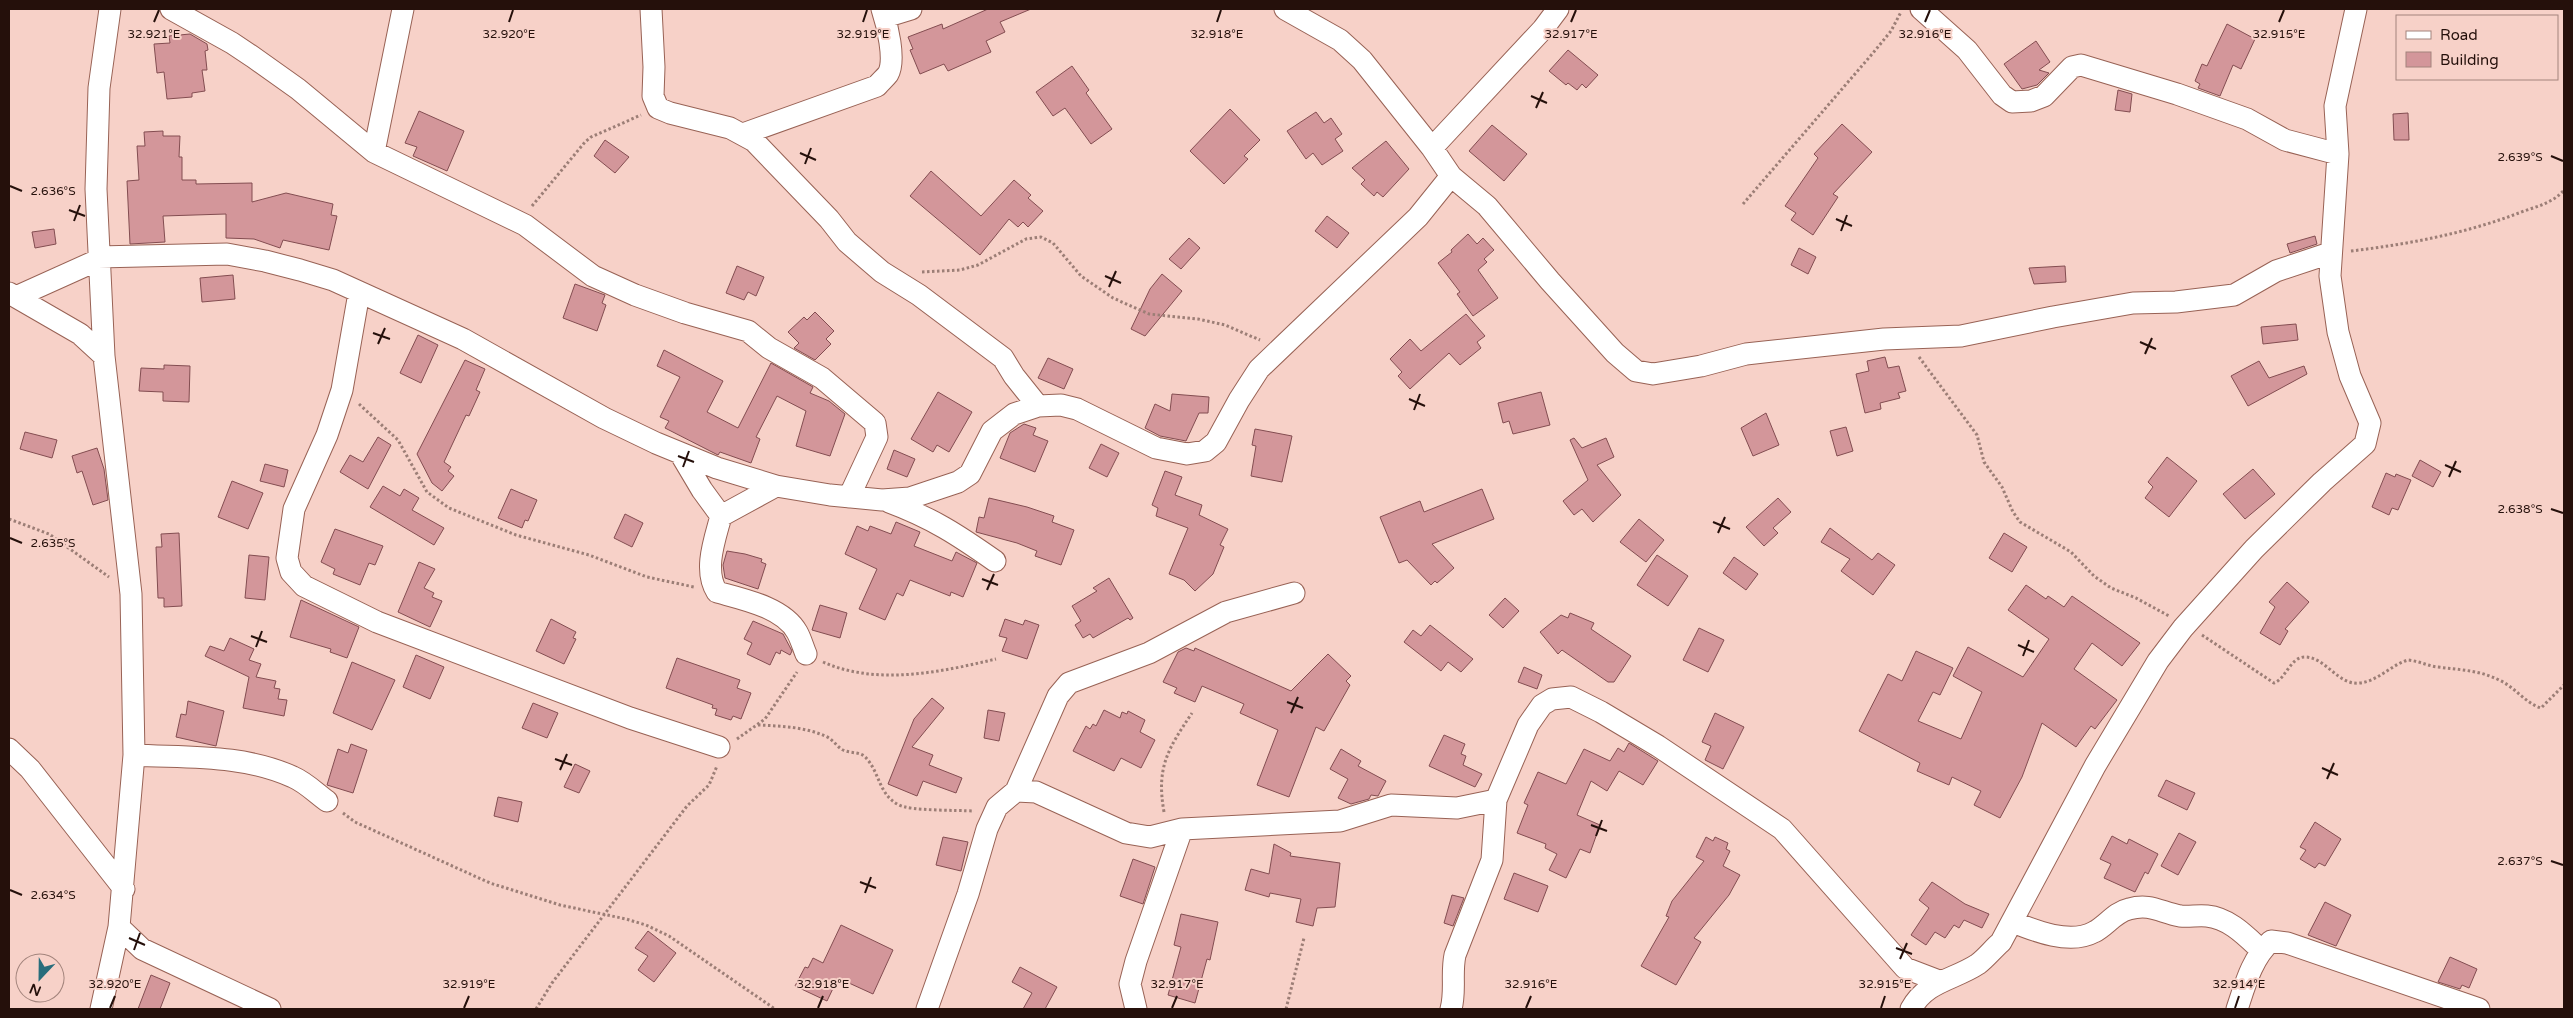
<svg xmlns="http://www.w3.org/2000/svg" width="2573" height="1018" font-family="'Varela Round',sans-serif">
<rect width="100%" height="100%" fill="#f7d1c8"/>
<!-- building -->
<path fill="#d3969a" stroke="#834d51" d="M988,9H1031L1000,22L1005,32L986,41L991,52L948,71L944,64L920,74L910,50L913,49L908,37L942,24L943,29Z
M2227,24L2255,39L2241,69L2233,65L2220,96L2198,88L2200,84L2195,81L2202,64L2207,66Z
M190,34L207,44L208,50L205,51L207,70H202L205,91L192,93V97L167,99L164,72L157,73L154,44L170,43L169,36Z
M2036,41L2050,62L2039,70L2049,73L2037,85L2022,89L2004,64Z
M1568,50L1598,75L1586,88L1582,84L1577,90L1568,83L1566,85L1549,71Z
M1072,66L1089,90L1086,93L1112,129L1091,144L1065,108L1053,116L1036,92Z
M2118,90L2132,94L2130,112L2115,110Z
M1230,109L1260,140L1244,156L1248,159L1224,184L1190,151Z
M419,111L464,131L447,171L413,156L417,147L405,143Z
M1316,112L1324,123L1331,118L1342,134L1335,139L1343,151L1322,165L1313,153L1306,159L1287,131Z
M2408,113L2409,140H2394L2393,114Z
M1842,124L1872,152L1833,194L1838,197L1813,235L1791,220L1796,213L1785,206L1818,158L1814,154Z
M1492,125L1527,154L1504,181L1469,151Z
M163,131V136H180L179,157H182V180H196V184L252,183V202L286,193L333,204L331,215L337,216L329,250L283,240L280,248L254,239L226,238V214L163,216L165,242L130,244L127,181L139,180L137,146H145L144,132Z
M605,140L629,157L615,173L594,156Z
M1386,141L1409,169L1383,197L1377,192L1374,196L1361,184L1365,180L1352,168Z
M931,171L981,216L1014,180L1031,195L1028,198L1043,211L1028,227L1023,222L1018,227L1009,219L980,255L910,196Z
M1327,216L1349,233L1337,248L1315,231Z
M54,229L56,244L35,248L32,232Z
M1468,234L1477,244L1483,238L1494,250L1484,259L1487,262L1478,270L1498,298L1473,316L1457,294L1460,292L1438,263L1452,252L1451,250Z
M2315,236L2317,244L2290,253L2287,244Z
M1189,238L1200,248L1181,269L1169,259Z
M1799,248L1816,257L1808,274L1791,265Z
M737,266L764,277L756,296L748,292L744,300L726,293Z
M2065,266L2066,282L2034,284L2029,268Z
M1162,274L1182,291L1145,336L1131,329L1150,289Z
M233,275L235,299L202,302L200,278Z
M575,284L605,295L602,303L606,305L597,331L563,318Z
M815,312L834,331L826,339L831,344L815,360L794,348L799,343L788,332L804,317L807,320Z
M1466,314L1485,336L1477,342L1481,348L1460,365L1449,353L1410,389L1398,376L1402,372L1390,359L1410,339L1421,351Z
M2296,324L2298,340L2263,344L2261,327Z
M418,335L438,345L421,383L400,373Z
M664,350L723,381L707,412L738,428L771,363L813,387L810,393L829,401L845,414L830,456L796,446L806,411L777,396L756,437L760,439L751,463L720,452L718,455L714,453L665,428L669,421L660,417L680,377L657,366Z
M1885,357L1888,368L1899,366L1906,391L1898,393L1900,398L1880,403L1881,409L1865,413L1856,374L1869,371L1867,361Z
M1048,358L1073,369L1064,389L1038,378Z
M465,360L485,369L476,390L480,392L469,416L466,415L444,462L451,467L448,471L454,476L442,491L432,483L417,454Z
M2259,361L2269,378L2304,366L2307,374L2248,406L2231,376Z
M164,365L190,366L189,402L163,401V392L139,391L141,368L164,369Z
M938,392L972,412L949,452L937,445L933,452L911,439Z
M1541,392L1550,425L1513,434L1509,421L1503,423L1498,403Z
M1172,394L1209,397L1208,413H1199L1186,441L1160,436L1145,428L1155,404L1170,411Z
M1766,413L1779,445L1753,456L1741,428Z
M1024,424L1036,428L1033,435L1048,441L1035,472L1000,458L1010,433Z
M1846,427L1853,451L1837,456L1830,431Z
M1255,429L1292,436L1282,482L1251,476L1256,446L1252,445Z
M25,432L57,440L52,458L20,449Z
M378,437L391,445L368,489L340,472L350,455L363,462Z
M1574,438L1582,448L1606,438L1614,457L1597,465L1621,495L1593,522L1582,509L1574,515L1563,501L1588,480L1570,440Z
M1101,444L1119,453L1107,477L1089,468Z
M97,448L104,469L108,500L93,505L82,471L77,473L72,456Z
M894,450L915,459L907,477L887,469Z
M2167,457L2197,481L2169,517L2145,498L2153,487L2148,482Z
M2420,460L2441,472L2433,487L2412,476Z
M265,464L288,470L284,487L260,481Z
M2253,469L2275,494L2245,519L2223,494Z
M1165,471L1182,477L1175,495L1202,505L1199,515L1228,529L1220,545L1224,547L1213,574L1195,591L1184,580L1169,574L1188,528L1156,516L1158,508L1152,505Z
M2386,473L2395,477L2396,474L2411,480L2398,510L2392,508L2389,515L2372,507Z
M232,481L263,493L248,529L218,517Z
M383,486L400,496L404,489L419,498L412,510L444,528L434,545L370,507Z
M511,489L537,500L528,521L525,520L522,528L498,518Z
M1482,489L1494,519L1432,544L1454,568L1437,583L1435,581L1431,585L1407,560L1399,563L1380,517L1420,501L1424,512Z
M989,498L1027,507L1054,516L1052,522L1074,530L1061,565L1035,556L1037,551L1017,543L976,532L979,517L984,518Z
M1778,498L1791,512L1773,528L1778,533L1764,546L1746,527Z
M625,514L643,523L632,547L614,538Z
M1639,519L1664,540L1646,562L1620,542Z
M896,522L920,532L914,546L952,561L956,552L977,563L963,597L951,592L950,596L910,580L903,596L897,593L885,620L859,609L877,569L845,554L857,526L868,531L870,526L891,534Z
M1830,528L1872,560L1878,553L1895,565L1873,595L1841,571L1850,559L1821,542Z
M335,529L383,546L375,565L369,563L360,585L333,574L335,569L321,562Z
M179,533L182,606L164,607V598H158L156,547H162L161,534Z
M2004,533L2027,547L2012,572L1989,558Z
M727,551L745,554L762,559L761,562L766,564L758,589L725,578L723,565Z
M249,555L269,557L265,600L245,598Z
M1657,555L1688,576L1668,606L1637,585Z
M1734,557L1758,574L1746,590L1723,573Z
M419,562L435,569L424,588L434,593L432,597L442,601L430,627L398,612Z
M1109,578L1133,618L1130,620L1128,618L1093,638L1090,634L1083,638L1075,625L1081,621L1072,606L1097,591L1093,588Z
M2287,582L2309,602L2285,629L2288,631L2280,645L2260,633L2275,607L2269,602Z
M2026,585L2046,599L2048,596L2064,607L2072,596L2140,643L2122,666L2092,643L2074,669L2117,700L2095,729L2091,726L2076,747L2042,723L2022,777L2000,818L1974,805L1981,791L1952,777L1949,785L1917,771L1920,763L1859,731L1888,674L1902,681L1916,651L1953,668L1940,695L1933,692L1918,721L1961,739L1982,692L1953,676L1968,647L2023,677L2049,639L2008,610Z
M1505,598L1519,611L1503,628L1489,615Z
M301,600L359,627L347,658L330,652L331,649L290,637Z
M820,605L847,613L840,638L812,630Z
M1570,613L1594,623L1591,629L1631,656L1614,682H1608L1562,650L1558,654L1540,632L1561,615L1568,618Z
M551,619L576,632L573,638L576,639L564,664L536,651Z
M1005,619L1023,625L1025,620L1039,625L1027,659L1002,651L1007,638L999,636Z
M753,621L783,634L792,651L790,655L781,650L780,654L776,652L770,665L747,654L752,643L744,639Z
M1430,625L1473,659L1461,672L1448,662L1441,671L1404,642L1413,630L1421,636Z
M1699,628L1724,640L1708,672L1683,660Z
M230,638L254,649L249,660L261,664L256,677L276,681L274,688L280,689L278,699L287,700L284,716L243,708L249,677L205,656L210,646L224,651Z
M1186,648L1194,651L1195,648L1291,691L1328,654L1351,676L1346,681L1350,685L1324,731L1316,727L1289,797L1257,785L1278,730L1240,713L1244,704L1202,686L1195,702L1174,693L1177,688L1163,682L1178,652Z
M416,655L444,667L430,699L403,687Z
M677,658L740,680L737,688L751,693L741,719L733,716L731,720L715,715L717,709L712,708L713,705L666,688Z
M352,662L395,680L372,730L333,713Z
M1524,667L1542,675L1537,689L1518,682Z
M932,698L944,708L912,747L933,755L929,765L962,778L956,793L923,781L917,796L888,784L914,719Z
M188,701L224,711L216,746L176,737L181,714L186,715Z
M533,703L558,713L547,738L522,728Z
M988,710L1005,713L999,741L984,738Z
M1104,710L1120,718L1122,712L1127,714L1128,711L1145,720L1140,732L1155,740L1141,768L1121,758L1114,771L1073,751L1086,726L1090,729L1093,724L1096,726Z
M1715,713L1744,727L1723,769L1705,760L1711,746L1702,742Z
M1444,735L1465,744L1461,754L1466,756L1463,765L1482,774L1475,787L1429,766Z
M1629,743L1658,761L1643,785L1619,771L1607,791L1591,781L1577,815L1600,825L1590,853L1580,849L1566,878L1549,870L1557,854L1545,848L1546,844L1517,833L1528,805L1524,803L1538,772L1566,784L1584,749L1610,761L1618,748L1624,752Z
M351,744L367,750L353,793L327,785L338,749L348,753Z
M1341,749L1361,761L1358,766L1386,781L1378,796L1371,795L1369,799L1351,804L1338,798L1348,779L1330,769Z
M575,764L590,771L579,793L564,787Z
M2166,780L2195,793L2187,810L2158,796Z
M498,797L522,802L518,822L494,816Z
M2315,822L2341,839L2325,866L2319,863L2315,868L2300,859L2306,850L2300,847Z
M2179,833L2196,842L2178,875L2161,866Z
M2112,836L2127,844L2129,839L2158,854L2148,874L2145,872L2135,892L2104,878L2111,864L2100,859Z
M943,837L968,842L961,871L936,865Z
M1706,837L1713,841L1715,837L1728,843L1726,849L1730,851L1723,866L1740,875L1729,895L1694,938L1701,942L1676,985L1641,966L1669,917L1666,916L1672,901L1704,861L1696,857Z
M1274,844L1291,853L1290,856L1340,863L1335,907L1317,908L1313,926L1296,922L1301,899L1270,893L1269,897L1245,890L1251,869L1269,874Z
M1133,859L1155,867L1143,904L1120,896Z
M1514,873L1548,886L1538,912L1504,899Z
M1932,882L1965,904L1989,914L1982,928L1964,920L1959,928L1954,925L1945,938L1935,932L1926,945L1911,935L1929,908L1919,900Z
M1452,895L1464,898L1453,926L1444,923Z
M2325,902L2351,915L2336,946L2308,935Z
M1181,914L1218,922L1210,960L1207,959L1195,1003L1168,995L1181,947L1174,945Z
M841,925L893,950L873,994L838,978L827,1001L795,986L805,967L808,968L813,958L823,963Z
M648,931L676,953L654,982L638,970L648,956L635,948Z
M2450,957L2477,969L2469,988L2462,985L2460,989L2438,982Z
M1020,967L1057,987L1045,1009H1023L1032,993L1012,982Z
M151,975L170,983L160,1009H138Z"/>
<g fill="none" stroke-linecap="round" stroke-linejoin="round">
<!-- minor casing -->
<g stroke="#986255" stroke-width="23">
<path id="minor" d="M171,9L232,43L253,57L298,89L374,152L525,225L593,276L635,295L685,313L748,331L769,348L822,378L875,423L877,437L849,497
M651,9L654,67L653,96L658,108L670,113L730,128L754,141L829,219L847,242L882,272L919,295L1003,358L1014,376L1038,406
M1285,9L1340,40L1362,60L1432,148L1451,176L1487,206L1550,281L1615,353L1636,371L1653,374L1701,366L1746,354L1884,339L1961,336L2053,317L2133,303L2176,302L2234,295L2276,271L2330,253
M1921,9L1967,50L2002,95L2012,102L2031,101L2044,96L2072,67L2081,65L2177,94L2247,119L2285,140L2338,154
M885,17L911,9
M743,134L877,86C880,82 885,78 888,74C896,60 887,24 882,9
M1432,148L1543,29L1558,9
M374,152L403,9
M98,257L227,254L265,261L300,270L333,280L463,339L604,418L656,443L717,468L776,486L830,495L882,500L910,498L958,482L970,474L992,431L1014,414L1038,406L1061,405L1077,409L1156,448L1187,454L1205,451L1216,442L1239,400L1259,369L1418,217L1451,176
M9,293L80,334L104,356
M359,293L342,390L327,435L294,509L287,558L291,572L304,586L377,622L630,718L719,747
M18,296L98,260
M680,453L702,490L721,516C715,539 703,570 717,592C742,599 783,607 797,632C801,639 803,647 806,654
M889,502C932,518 958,535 995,561
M721,516L776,486
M9,749L30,769L124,889
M134,755C187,758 243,754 293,777C305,782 316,793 327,801
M1016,791L1058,696L1069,683L1149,653L1226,612L1294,593
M2013,922C2035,931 2070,945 2094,932C2106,926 2115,912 2129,909C2150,903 2160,912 2180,916C2189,917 2198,915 2207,916C2229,918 2246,936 2261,950
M119,927L142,949L270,1009
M101,1009L119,927L134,755L131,594L104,356L96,189L99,88L110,9
M927,1009L968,894L987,829L997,807L1016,791L1036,792L1126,833L1150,837L1182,829L1340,821L1391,805L1457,808L1496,800
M1136,1009L1130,984L1136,961L1182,829
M1451,1009C1456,991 1451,974 1455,955L1492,860L1496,800L1528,725L1542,705L1552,699L1571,697L1601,712L1658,746L1782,829L1905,968L1939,981
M1911,1009C1926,981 1954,980 1978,964C1986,958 1993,949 2001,942L2095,766L2158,661L2183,628L2254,549L2322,482L2365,444L2370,423L2350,376L2338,332L2330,276L2338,154L2335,106L2356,9
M2237,1009C2245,985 2252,958 2271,941L2287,943L2479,1009"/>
</g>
<!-- path -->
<path stroke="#9c7e76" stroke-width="3" stroke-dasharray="2.5 2.5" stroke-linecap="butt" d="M1743,204L1873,53L1891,31L1901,12
M532,206L585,142L591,137L641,115
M2351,251C2410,244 2468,233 2524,211C2539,206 2554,202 2564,190
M922,272L960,270L978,265L1026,239L1041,237L1053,243L1081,276L1113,298L1149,314L1198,319L1225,325L1260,340
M1919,357L1977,435L1984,462L2002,487L2013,512L2020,522L2071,552L2094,576L2111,588L2136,598L2169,616
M359,404L398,440L427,492L449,508L516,535L589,555L647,577L694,587
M9,519L49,534L109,577
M2202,635L2274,683C2286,679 2290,657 2305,657C2326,657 2338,686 2360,683C2378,681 2391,665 2408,660C2419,661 2428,666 2438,667C2460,670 2479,670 2499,680C2515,687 2525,703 2541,708L2564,685
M823,662C877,686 941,672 996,659
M758,725C781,726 805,727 825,736C833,739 837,747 843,750C852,754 861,751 867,759C880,774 879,795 899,805C910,811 957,810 974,811
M737,739L765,719L797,672
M1164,812C1156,767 1168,749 1192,713
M343,813L355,822L490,883L560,905L626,919L646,925L669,936L775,1009
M536,1009L552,983L687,806L709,785L717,766
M1286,1009L1304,938"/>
<!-- minor -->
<use href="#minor" stroke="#fff" stroke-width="21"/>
</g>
<!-- ticks -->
<path fill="none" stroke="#25100b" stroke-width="2" d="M154,22L159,10M509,22L513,10M863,22L867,10M1217,22L1221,10M1571,22L1576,10M1925,22L1930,10M2279,22L2284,10M1531,96L1547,103M1536,108L1543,92M800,153L816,160M2551,156L2563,161M805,164L811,148M10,186L22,191M69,210L85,216M1836,219L1852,226M74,221L80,205M1841,231L1847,215M1105,276L1121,283M1109,287L1116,271M373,333L390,339M2140,342L2156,349M378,344L385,328M2145,354L2152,338M1409,399L1425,406M1414,410L1420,394M678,456L694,462M2445,465L2461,472M683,467L689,451M2449,477L2456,461M2551,509L2563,513M1713,522L1730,529M1718,533L1725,517M10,538L22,543M982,579L998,585M987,590L994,574M251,636L267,642M2018,645L2034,652M256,647L262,631M2023,656L2029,640M1287,702L1303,708M1291,713L1298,697M555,759L572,765M2322,768L2338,775M560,770L567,754M2327,779L2334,763M1591,825L1607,831M1596,836L1602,820M2551,861L2563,865M860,882L876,888M10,890L22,895M865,893L871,877M129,938L145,945M1896,948L1912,954M134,950L140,933M1900,959L1907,943M110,1008L115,996M464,1008L469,996M818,1008L823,996M1172,1008L1177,996M1526,1008L1531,996M1881,1008L1885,996M2235,1008L2239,996"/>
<g font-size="12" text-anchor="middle" fill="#25100b" stroke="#f7d1c8" stroke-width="4" stroke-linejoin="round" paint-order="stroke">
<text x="1925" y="38">32.916°E</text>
<text x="154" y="38">32.921°E</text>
<text x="509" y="38">32.920°E</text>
<text x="863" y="38">32.919°E</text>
<text x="1217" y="38">32.918°E</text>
<text x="1571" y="38">32.917°E</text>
<text x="2279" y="38">32.915°E</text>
<text x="2520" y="161">2.639°S</text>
<text x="53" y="195">2.636°S</text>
<text x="2520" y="513">2.638°S</text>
<text x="53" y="547">2.635°S</text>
<text x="2520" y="865">2.637°S</text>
<text x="53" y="899">2.634°S</text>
<text x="115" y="988">32.920°E</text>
<text x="469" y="988">32.919°E</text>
<text x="823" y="988">32.918°E</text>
<text x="1177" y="988">32.917°E</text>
<text x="1531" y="988">32.916°E</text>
<text x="1885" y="988">32.915°E</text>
<text x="2239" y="988">32.914°E</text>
</g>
<!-- border -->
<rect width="2573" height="1018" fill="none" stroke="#25100b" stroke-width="20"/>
<!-- legend -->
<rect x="2396" y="15" width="162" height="65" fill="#f7d1c8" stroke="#a3847c"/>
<rect x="2406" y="31" width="25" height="8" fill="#ffffff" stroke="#a3847c"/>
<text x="2440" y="40" font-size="15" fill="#25100b">Road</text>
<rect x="2406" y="52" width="25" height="15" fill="#d3969a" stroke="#a3847c"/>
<text x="2440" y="65" font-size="15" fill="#25100b">Building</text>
<!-- north arrow -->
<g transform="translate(40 978) rotate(202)"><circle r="24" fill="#f7d1c8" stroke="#a3847c"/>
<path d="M0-4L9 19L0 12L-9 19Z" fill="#286d7c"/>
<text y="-8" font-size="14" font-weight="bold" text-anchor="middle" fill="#25100b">N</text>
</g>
</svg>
